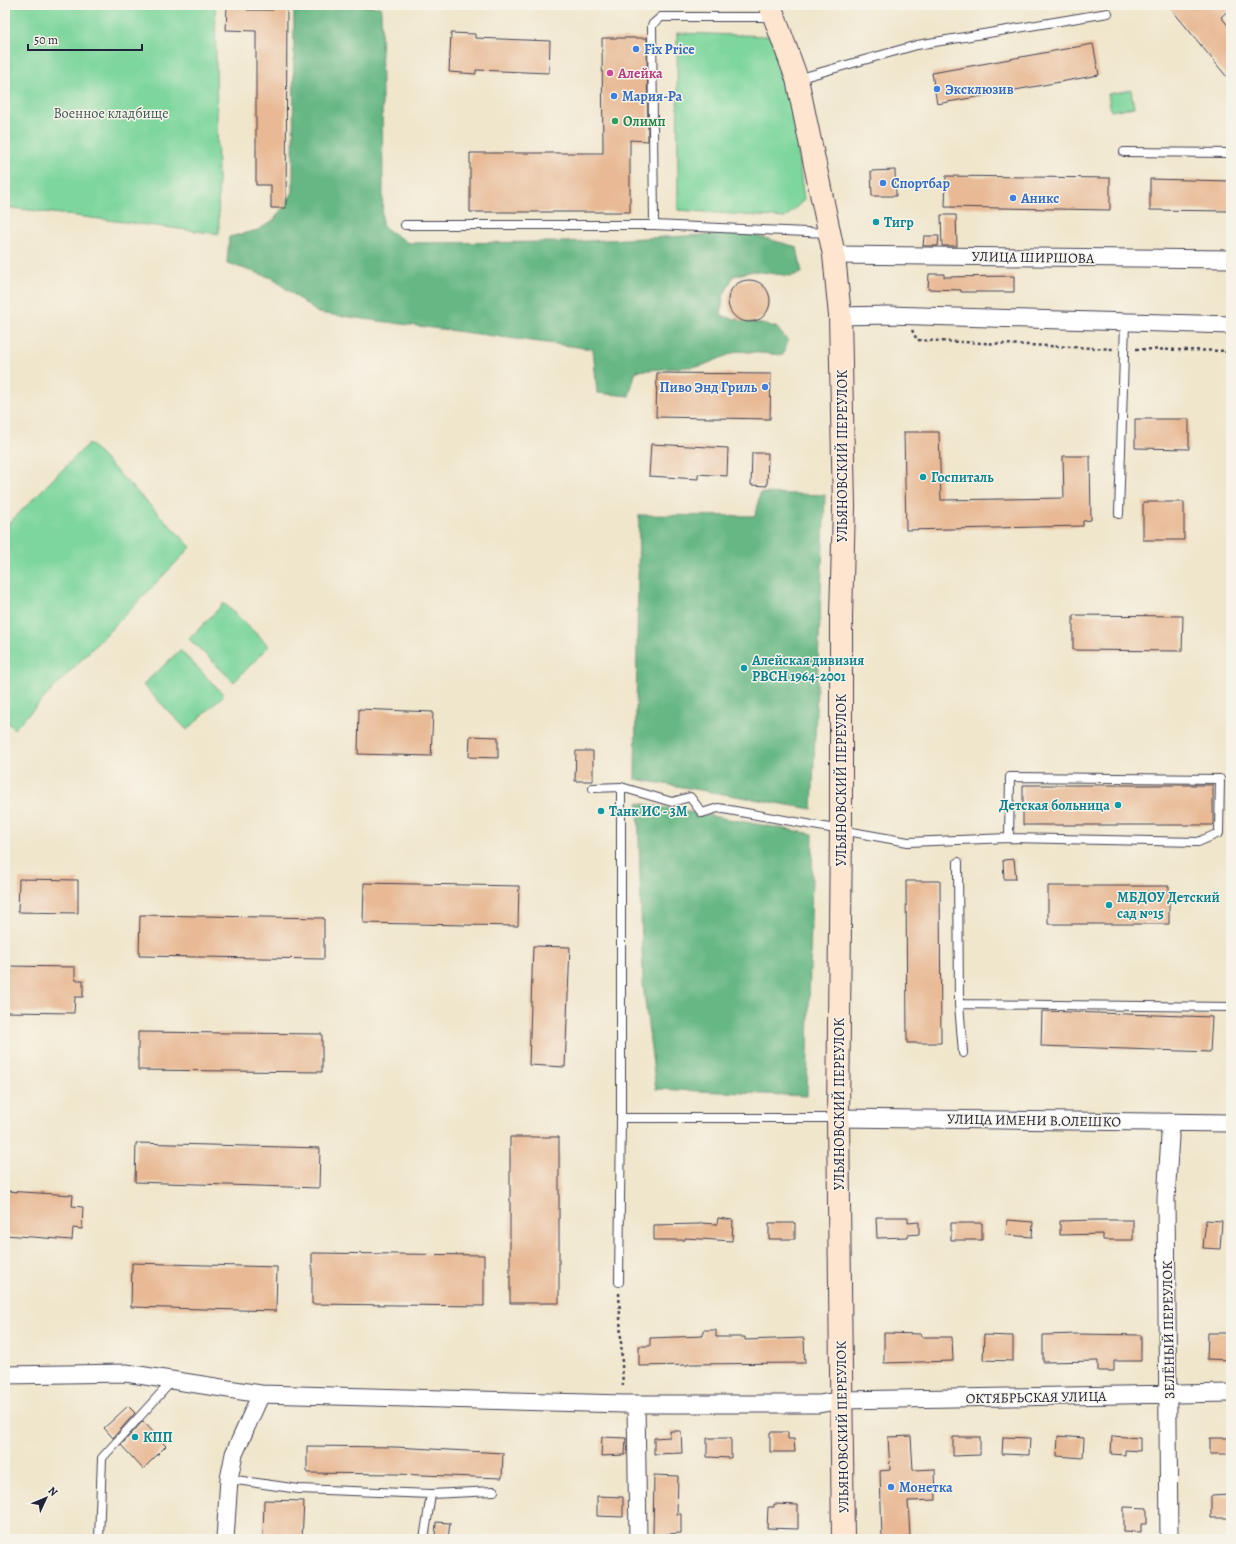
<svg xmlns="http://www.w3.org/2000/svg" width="1236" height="1544" font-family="Alegreya,serif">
<rect width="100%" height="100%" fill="#f7f3e8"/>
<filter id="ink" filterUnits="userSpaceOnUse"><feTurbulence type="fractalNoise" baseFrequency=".025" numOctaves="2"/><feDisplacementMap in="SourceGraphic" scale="8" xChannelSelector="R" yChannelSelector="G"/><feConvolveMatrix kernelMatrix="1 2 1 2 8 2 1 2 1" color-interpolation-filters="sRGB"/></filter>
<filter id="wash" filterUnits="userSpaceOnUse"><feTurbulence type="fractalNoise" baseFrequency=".012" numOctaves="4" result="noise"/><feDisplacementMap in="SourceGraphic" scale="16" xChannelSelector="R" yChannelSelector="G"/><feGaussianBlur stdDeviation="0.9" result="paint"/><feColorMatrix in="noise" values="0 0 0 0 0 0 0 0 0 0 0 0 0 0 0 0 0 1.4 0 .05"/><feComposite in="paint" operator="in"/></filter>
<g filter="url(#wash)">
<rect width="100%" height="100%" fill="#f0e6cc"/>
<!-- green -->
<path fill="#7dd69b" stroke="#507c6b" d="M5,5H215L219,234L5,207Z
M677,33L771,36L790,93L804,200L785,218L678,210Z
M1131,90L1134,107L1111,111L1108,94Z
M89,443L191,547L14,729L5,720V527Z
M224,603L269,646L234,682L189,639Z
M180,650L224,695L187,730L143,685Z"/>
<!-- forest -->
<path fill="#66b783" stroke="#446c5f" d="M294,5H353L381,7L383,184L382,226L408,243L567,242L746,233L797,247L802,273L791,276L753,271L733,276L723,297L721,316L776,327L788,341L783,355L738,351L701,366L636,371L629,396L597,393L593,349L318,313L272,278L227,263L229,237L258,230L274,220L293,192Z
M760,493L825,495L812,809L635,779L639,515L755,516Z
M638,803L813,834L807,1096L656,1089L643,984Z"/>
<g id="blocks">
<!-- building -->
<path fill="#e8b994" d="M227,5H247V10H273V5H287L286,208H271V185H256V31L226,30Z
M1168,5H1231V8L1221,17L1231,29V82Z
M451,33L475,34V38L550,41L549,73L476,70V74L449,72Z
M602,38H647L648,141L630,140V212H470V153H603Z
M1093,44L1099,75L937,104L932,73Z
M895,170L896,196H872L871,171Z
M946,176L1110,178V210L945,207Z
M1150,179L1231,181V211L1150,210Z
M941,215H956L957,246H942Z
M924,236H939L938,246H923Z
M929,274H944V277L1014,276V292H961V290L928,289Z
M728 301a21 21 0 1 1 42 0a21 21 0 1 1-42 0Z
M657,373L771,374L770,419L656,417Z
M1135,419H1189V449L1135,448Z
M904,432H939L941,500L1064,498L1063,456H1090L1091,520L1083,521V526L906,530Z
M651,444L728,448L727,476L698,474V479L649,476Z
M752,453H768L767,486L751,485Z
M1143,502H1184V540H1143Z
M1073,615L1183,616L1182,651L1073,650Z
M359,709L433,712L431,756L358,754Z
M470,736L498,737V758L469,757Z
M576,751H593V781H575Z
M1023,785H1213V825H1023Z
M1014,859L1016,879H1004L1003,860Z
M19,879L78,880V913L18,912Z
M906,881H940L941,1043H907Z
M364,883L519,886L518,926L363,923Z
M1048,886H1169V924H1048Z
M140,915L324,918V959L139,956Z
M533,946L570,947L565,1067L529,1065Z
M5,966L75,967V980H83V997H75L74,1013L5,1012Z
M1042,1011L1212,1017L1210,1052L1041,1046Z
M138,1032L322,1034V1072L138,1070Z
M510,1137H559V1303H510Z
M136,1143L320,1148L319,1188L135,1182Z
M5,1191L73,1195L72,1206L83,1207L82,1229L73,1228L72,1240L5,1235Z
M876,1217H908V1223L919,1222V1234L908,1235V1237L877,1238Z
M718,1218L733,1220L732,1241L685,1238V1240H654V1225L700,1224V1223L717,1224Z
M1007,1220L1033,1222L1032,1237L1006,1235Z
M1095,1220H1133V1240H1103V1234L1060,1235V1221Z
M1206,1220L1222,1221L1220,1249L1203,1248Z
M769,1223H795V1239H769Z
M951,1223H982V1240H951Z
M312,1253L484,1255V1306L312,1304Z
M132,1263L277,1267L276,1311L131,1307Z
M703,1330H716V1337H745V1340L804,1338L805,1363L688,1364V1365L639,1366V1346H650V1338L703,1336Z
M884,1333L921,1334V1337H952L953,1361L884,1363Z
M1208,1333H1231V1360L1207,1359Z
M1077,1334L1141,1335V1361H1114V1371H1098V1361L1043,1362V1335Z
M984,1335L1013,1336V1361L983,1360Z
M128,1406L135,1413L113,1438L104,1428Z
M143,1421L166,1446L143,1469L121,1445Z
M670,1431H681L682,1453L654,1454V1438L670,1437Z
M770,1432H788V1439H794L795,1452H770Z
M911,1436L913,1470L935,1469L936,1500L908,1501L910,1536H907V1539H882L880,1471L890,1470L888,1437Z
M1058,1436L1084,1438L1083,1458L1057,1456Z
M1112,1436L1140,1438V1451L1125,1450V1455L1111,1454Z
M602,1437L626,1438L625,1455L601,1456Z
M953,1437H980V1455L953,1456Z
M1003,1437L1030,1438L1029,1455L1002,1454Z
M707,1438H731V1458L707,1457Z
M1210,1438H1231V1454H1210Z
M307,1446L395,1447L503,1453L502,1478L395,1474L307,1473Z
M654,1475L678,1476L677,1514H681V1533L653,1535Z
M1231,1495V1518H1211V1496Z
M597,1496L623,1497V1517L597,1516Z
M264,1500L304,1501L302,1539H263Z
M774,1504L798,1505V1529L767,1528L768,1507H774Z
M1124,1507L1147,1508V1524H1141V1532L1124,1531Z
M436,1522L450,1523L448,1539H435Z"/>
</g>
</g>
<g filter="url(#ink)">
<use href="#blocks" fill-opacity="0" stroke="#413f51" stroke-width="1"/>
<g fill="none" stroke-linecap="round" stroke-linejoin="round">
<!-- service casing -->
<g stroke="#413f51" stroke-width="10">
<path id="service" d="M774,17H661L652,25L654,225L828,233
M797,79L917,45L1108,13
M1124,152L1231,153
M405,225H654
M1119,514L1125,323
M593,788L621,787L672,802L690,797L702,813L718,808L908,842L1009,838L1010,777L1220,779L1219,833L1198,842L1009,838
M958,862L959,1004L963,1053
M959,1004L1231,1007
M621,1118H837
M619,1282L621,1118V787
M229,1479L299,1489L431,1494L494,1491
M99,1539L102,1458L172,1381
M424,1539L431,1494"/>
</g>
<!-- minor casing -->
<g stroke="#413f51" stroke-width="19">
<path id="minor" d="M834,255L1231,259
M840,316L888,315L1231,325
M838,1118L1231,1123
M1169,1122L1170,1137L1166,1198L1169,1539
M5,1375L126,1373L261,1394L624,1404H819L842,1400L1231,1393
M636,1404L638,1539
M225,1539L229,1479L234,1454L261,1394"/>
</g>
<!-- secondary casing -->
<g stroke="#413f51" stroke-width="24">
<path id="secondary" d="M770,5L797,79L834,255L840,316L844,507L841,616V829L838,1118L843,1539"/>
</g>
<!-- path -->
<path stroke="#413f51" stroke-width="2.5" stroke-dasharray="3 3" stroke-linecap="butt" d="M912,330L917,340L1115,349
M1136,349L1231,351
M1225,351L1231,359
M619,1293L623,1388"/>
<!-- service -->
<use href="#service" stroke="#fff" stroke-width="8"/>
<!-- minor -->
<use href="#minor" stroke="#fff" stroke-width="17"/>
<!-- secondary -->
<use href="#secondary" stroke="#fde5d0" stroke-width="22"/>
</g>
</g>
<!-- markers -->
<g fill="#3f7fe0" stroke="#f7f3e8" stroke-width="1.5">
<circle cx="636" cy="49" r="4"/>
<circle cx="937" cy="89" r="4"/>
<circle cx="614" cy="96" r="4"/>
<circle cx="883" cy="183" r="4"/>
<circle cx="1013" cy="198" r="4"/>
<circle cx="765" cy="387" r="4"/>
<circle cx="891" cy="1487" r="4"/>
</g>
<circle fill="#d1479c" stroke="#f7f3e8" stroke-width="1.5" cx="610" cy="73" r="4"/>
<circle fill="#2e9e5b" stroke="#f7f3e8" stroke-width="1.5" cx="615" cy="121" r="4"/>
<g fill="#0f9aa8" stroke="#f7f3e8" stroke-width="1.5">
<circle cx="876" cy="222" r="4"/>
<circle cx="923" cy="477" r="4"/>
<circle cx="744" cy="668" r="4"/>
<circle cx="1118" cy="805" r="4"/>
<circle cx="601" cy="811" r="4"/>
<circle cx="1109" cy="905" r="4"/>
<circle cx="135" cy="1437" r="4"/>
</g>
<g text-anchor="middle" stroke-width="3" stroke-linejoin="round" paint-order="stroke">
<!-- shop labels -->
<g font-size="14" font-weight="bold" fill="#366cbe" stroke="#f7f3e8" text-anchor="start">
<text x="644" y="54">Fix Price</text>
<text x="945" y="94">Эксклюзив</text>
<text x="622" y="101">Мария-Ра</text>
<text x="891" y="188">Спортбар</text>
<text x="1021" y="203">Аникс</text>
<text x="757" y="392" text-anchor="end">Пиво Энд Гриль</text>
<text x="899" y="1492">Монетка</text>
</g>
<!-- hotel labels -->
<g font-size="14" font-weight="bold" fill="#b23c85" stroke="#f7f3e8" text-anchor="start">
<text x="618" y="78">Алейка</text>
</g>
<!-- park labels -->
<g font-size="14" fill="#3d5858" stroke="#f7f3e8">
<text x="111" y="118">Военное кладбище</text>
</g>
<!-- leisure labels -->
<g font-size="14" font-weight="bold" fill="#27864d" stroke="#f7f3e8" text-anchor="start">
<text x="623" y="126">Олимп</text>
</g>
<!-- culture labels -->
<g font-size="14" font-weight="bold" fill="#0d838f" stroke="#f7f3e8" text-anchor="start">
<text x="884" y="227">Тигр</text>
<text x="931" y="482">Госпиталь</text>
<text x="752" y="665">Алейская дивизия<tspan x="752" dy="16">РВСН 1964-2001</tspan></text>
<text x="1110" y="810" text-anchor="end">Детская больница</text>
<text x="609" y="816">Танк ИС - 3М</text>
<text x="1117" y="902">МБДОУ Детский<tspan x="1117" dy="16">сад №15</tspan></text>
<text x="143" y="1442">КПП</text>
</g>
<!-- street labels -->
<g font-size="14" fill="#22223b" stroke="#f7f3e8">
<text transform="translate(1033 257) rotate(1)" y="5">УЛИЦА ШИРШОВА</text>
<text transform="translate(842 456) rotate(-90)" y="5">УЛЬЯНОВСКИЙ ПЕРЕУЛОК</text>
<text transform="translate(841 780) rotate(-90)" y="5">УЛЬЯНОВСКИЙ ПЕРЕУЛОК</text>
<text transform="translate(839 1104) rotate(-90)" y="5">УЛЬЯНОВСКИЙ ПЕРЕУЛОК</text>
<text transform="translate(1034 1120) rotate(1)" y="5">УЛИЦА ИМЕНИ В.ОЛЕШКО</text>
<text transform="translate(1168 1330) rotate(-91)" y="5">ЗЕЛЁНЫЙ ПЕРЕУЛОК</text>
<text transform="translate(1036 1397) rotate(-1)" y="5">ОКТЯБРЬСКАЯ УЛИЦА</text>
<text transform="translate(842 1427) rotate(-91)" y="5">УЛЬЯНОВСКИЙ ПЕРЕУЛОК</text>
</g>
</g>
<!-- margin -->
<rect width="1236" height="1544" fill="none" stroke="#f7f3e8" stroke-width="20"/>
<!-- north arrow -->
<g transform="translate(46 1498) rotate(46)" stroke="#f7f3e8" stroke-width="3" paint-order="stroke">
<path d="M0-3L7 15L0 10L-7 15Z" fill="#22223b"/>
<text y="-6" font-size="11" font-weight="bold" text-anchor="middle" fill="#22223b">N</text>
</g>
<!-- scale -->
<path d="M28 44v6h114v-6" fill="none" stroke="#22223b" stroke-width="2"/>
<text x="34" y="44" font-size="12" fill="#22223b" stroke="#f7f3e8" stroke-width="3" paint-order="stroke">50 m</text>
</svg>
